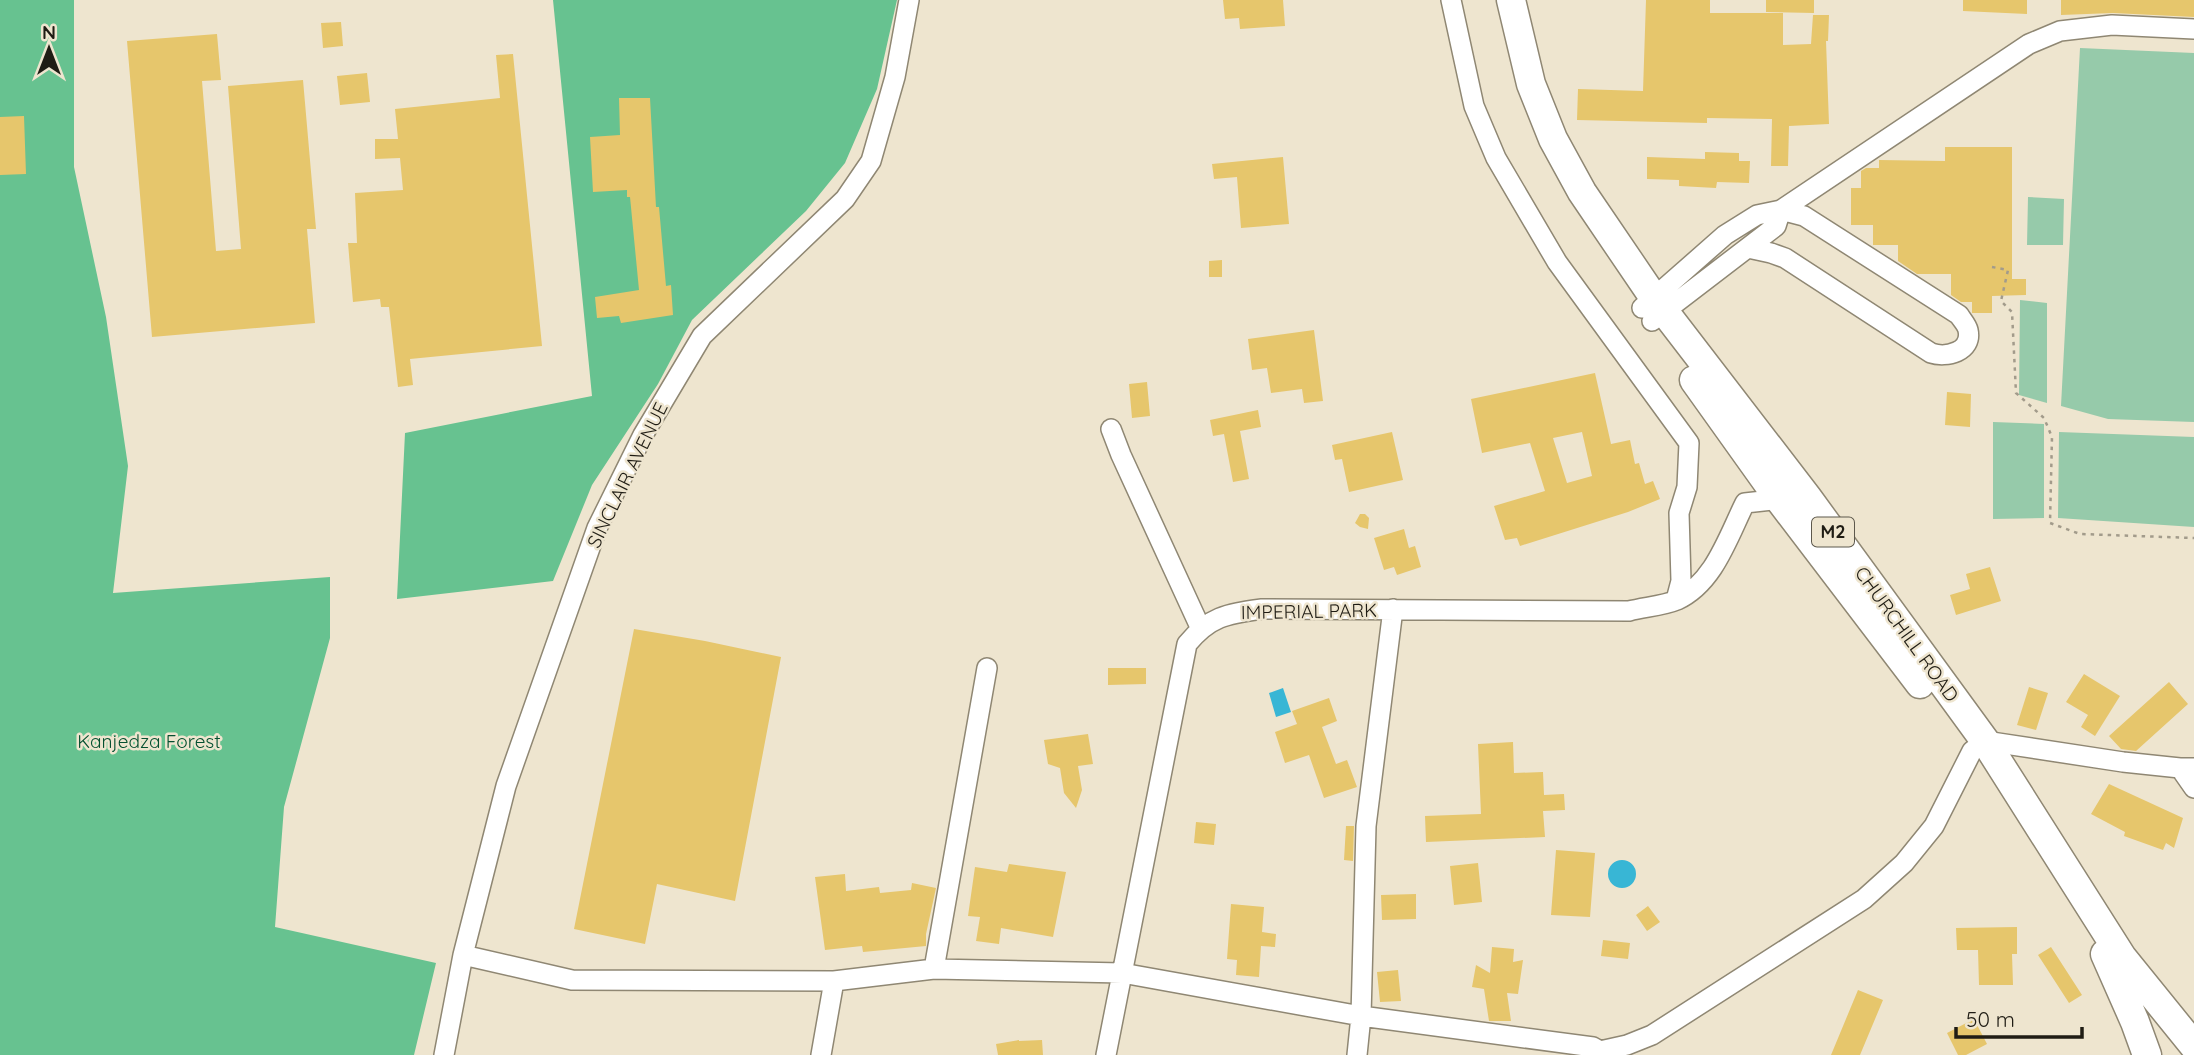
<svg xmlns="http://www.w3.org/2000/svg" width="2194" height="1055" font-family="Quicksand,sans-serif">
<rect width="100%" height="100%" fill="#eee5cf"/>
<!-- green -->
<path fill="#96caaa" d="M2080,48L2194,53V422L2108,419L2061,406Z
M2028,197L2064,199L2063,245H2027Z
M2020,300L2047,303V403L2019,395Z
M1993,422L2044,424V518L1993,519Z
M2059,432L2194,437V527L2058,518Z"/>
<!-- forest -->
<path fill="#67c290" d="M0,0H74V167L106,317L128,466L113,593L330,577V638L284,807L275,927L436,963L414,1055H0Z
M553,0H897L877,89L845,163L806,211L692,320L658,384L592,485L553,581L397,599L405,433L592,396Z"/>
<!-- water -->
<path fill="#38b6d5" d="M1283,688L1291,712L1276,717L1269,693Z
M1608 874a14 14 0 1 1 28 0a14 14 0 1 1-28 0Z"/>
<!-- building -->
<path fill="#e6c66c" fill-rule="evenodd" d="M1223,0H1283L1285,26L1240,29L1239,18L1225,19Z
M1646,0H1710V13H1783V45L1811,44L1813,15H1829L1828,41H1826L1829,124L1789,126L1788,166H1771L1772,119L1707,118V123L1577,120L1578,89L1643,91Z
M1766,0H1814V13L1766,12Z
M1963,0H2027V14L1963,11Z
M2061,0H2194V17L2113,13L2061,15Z
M341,22L343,46L323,48L321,23Z
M217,34L221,80L202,81L216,251L241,249L228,86L303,80L316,229H307L315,323L152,337L127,41Z
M513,54L542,346L410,359L413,385L398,387L389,307H381L380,299L353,302L348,243H357L355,193L403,190L400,158L375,159V139H398L395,109L500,98L496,55Z
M367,73L370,102L340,105L337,76Z
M619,98H650L656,207H659L666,286L671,285L673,315L621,323L619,316L597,318L595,297L639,290L630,197H627V190L593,192L590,137L620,135Z
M24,116L26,174L0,175V117Z
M1945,147H2012V279H2026V295L1992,296V313H1972V302H1961L1951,295V274H1917L1898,261V245H1873V225H1851V188H1861V171L1866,168H1879V160L1945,161Z
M1705,152L1739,153V161H1750L1749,183L1717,182L1716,188L1679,186V180L1647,179V157L1705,159Z
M1283,157L1289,224L1241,228L1237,177L1214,179L1212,164Z
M1222,260V277H1209V261Z
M1314,330L1323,401L1304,403L1302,389L1271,393L1267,368L1252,370L1248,339Z
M1595,373L1611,444L1630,440L1635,464L1639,463L1645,484L1653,481L1660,499L1628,512L1520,546L1517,538L1505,540L1494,506L1545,491L1530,443L1482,453L1471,399ZM1582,432L1592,476L1567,483L1553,438Z
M1147,382L1150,416L1132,418L1129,384Z
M1947,392L1971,394L1970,427L1945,425Z
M1258,410L1261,427L1240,431L1249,479L1233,482L1224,434L1213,436L1210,420Z
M1392,432L1403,480L1349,492L1342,459L1335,460L1332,445Z
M1360,514H1365L1369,518L1368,529L1360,527L1355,523Z
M1404,529L1409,548L1415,546L1421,567L1397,575L1394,567L1384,570L1374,538Z
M1990,567L2001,601L1956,615L1950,595L1970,589L1966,574Z
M634,629L705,641L781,657L735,901L657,884L645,944L574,929Z
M1108,668H1146V684L1108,685Z
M2084,674L2120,696L2095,736L2081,727L2088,715L2066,702Z
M2169,682L2188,704L2136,751L2121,749L2109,736Z
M2029,687L2048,693L2036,730L2017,725Z
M1329,698L1337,721L1322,727L1336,764L1347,760L1357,787L1324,798L1309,755L1285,763L1275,732L1297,724L1292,711Z
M1088,734L1093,764L1078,766L1082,790L1076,808L1064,793L1060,768L1048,764L1044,740Z
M1513,742L1514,773L1543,772L1544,795L1564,794L1565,810L1543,811L1545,837L1426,842L1425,816L1481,814L1478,744Z
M2109,784L2183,818L2174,848L2166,843L2163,850L2124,836L2125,832L2091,814Z
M1196,822L1216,824L1214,845L1194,843Z
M1346,826H1354L1353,861L1344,860Z
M1556,850L1595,853L1590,917L1551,915Z
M1478,863L1482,902L1454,905L1450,866Z
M1009,864L1066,872L1053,937L1001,928L999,944L976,941L980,917L968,916L975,867L1007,872Z
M845,874L846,891L879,887L880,893L911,890L912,883L936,888L926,934V946L863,952L862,946L825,950L815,877Z
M1416,894V919L1382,920L1381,895Z
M1231,904L1264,907L1262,932L1276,934L1275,947L1261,946L1259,977L1236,975L1237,960L1227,959Z
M1648,906L1660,922L1647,931L1636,915Z
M2017,927V954H2012L2013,985H1979L1978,950H1957L1956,928Z
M1603,940L1630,943L1628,959L1601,956Z
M1492,947L1514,949L1513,962L1523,960L1518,994L1507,993L1511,1021H1489L1484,989L1472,987L1476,965L1490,973Z
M2051,947L2082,995L2069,1003L2038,955Z
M1398,970L1401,1001L1380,1002L1377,972Z
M1858,990L1883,1000L1860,1055H1831Z
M1974,1019L1987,1044L1966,1055H1958L1947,1033Z
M1019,1040V1041L1042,1040L1043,1055H998L996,1044Z"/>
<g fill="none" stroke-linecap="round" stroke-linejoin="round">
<!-- minor casing -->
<g stroke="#8f8773" stroke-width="22">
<path id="minor" d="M1451,0L1474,106L1496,158L1557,262L1689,443L1687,487L1679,513L1681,581L1676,600
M1748,248L1771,253L1785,258L1931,353C1946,358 1973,352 1968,330C1967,325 1962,320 1959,315L1804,216L1781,210
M1642,308L1725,235L1757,215L1781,210L2029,44L2060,31L2112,25L2194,29
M1652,321L1776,226L1781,210
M1111,429L1121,455L1200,627
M2180,768L2194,788
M463,955L572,980L834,981L934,969L1122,973L1361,1016L1593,1047L1600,1051L1627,1045L1652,1035L1864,899L1904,863L1934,826L1972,751L1985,741L2123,762L2180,768H2194
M934,969L987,668
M444,1055L463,955L506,786L597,528L643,435L702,336L845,199L871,161L895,77L909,0
M821,1055L834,981
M1106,1055L1187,644C1210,616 1227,614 1262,609L1629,611C1644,607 1663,606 1677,600C1714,583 1728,537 1745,503L1790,498
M1357,1055L1361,1016L1366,826L1393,609"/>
</g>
<!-- highway casing -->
<g stroke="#8f8773" stroke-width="31">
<path id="highway" d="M1511,0L1531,84L1553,139L1582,192L1654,298L1807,497L1985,741L2122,957L2194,1046
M1694,380L1779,499L1920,684
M2105,954L2135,1022L2147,1055"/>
</g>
<!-- path -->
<path stroke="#a29b8b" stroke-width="2.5" stroke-dasharray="3.5 5" stroke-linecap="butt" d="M1992,267L2008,270L2001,301L2012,312L2016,393L2044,418L2052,437L2050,523L2080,534L2194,538"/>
<!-- minor -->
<use href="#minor" stroke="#fff" stroke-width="19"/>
<!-- highway -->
<use href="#highway" stroke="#fff" stroke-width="28"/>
</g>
<g text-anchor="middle" stroke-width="5" stroke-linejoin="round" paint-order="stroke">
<!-- shield labels -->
<rect fill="#eee5cf" stroke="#5d584c" stroke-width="2" x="1812" y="517.5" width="42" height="29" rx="5"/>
<g font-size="18" font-weight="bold" fill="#1f1c14">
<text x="1833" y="538">M2</text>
</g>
<!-- street labels -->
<g font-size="19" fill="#1f1c14" stroke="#eee5cf">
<text transform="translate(627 475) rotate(-64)" y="7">SINCLAIR AVENUE</text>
<text transform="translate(1309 611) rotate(-1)" y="7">IMPERIAL PARK</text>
<text transform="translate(1907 634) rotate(54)" y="7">CHURCHILL ROAD</text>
</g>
<!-- park labels -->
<g font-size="19" fill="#045030" stroke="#eee5cf">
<text x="149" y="748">Kanjedza Forest</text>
</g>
</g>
<!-- north arrow -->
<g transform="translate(49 49)" stroke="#eee5cf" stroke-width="5" paint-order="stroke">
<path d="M0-5L12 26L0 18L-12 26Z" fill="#1f1c14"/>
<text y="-10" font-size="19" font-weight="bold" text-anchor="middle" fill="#1f1c14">N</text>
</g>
<!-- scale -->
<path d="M1956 1027v10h126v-10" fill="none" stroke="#1f1c14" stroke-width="3.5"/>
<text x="1966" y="1027" font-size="21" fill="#1f1c14" stroke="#eee5cf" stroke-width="5" paint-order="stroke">50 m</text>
</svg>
